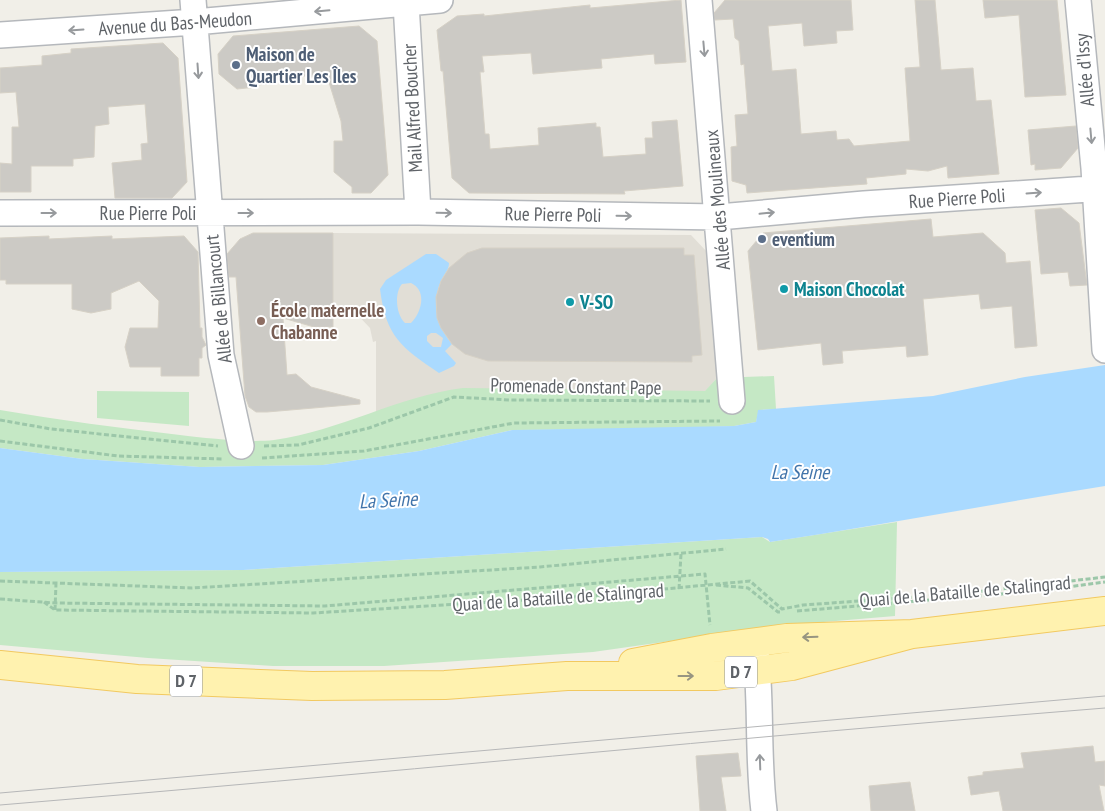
<svg xmlns="http://www.w3.org/2000/svg" width="1105" height="811" font-family="'PT Sans Narrow',sans-serif">
<rect width="100%" height="100%" fill="#f1efe8"/>
<!-- education -->
<path fill="#e1ded6" d="M333,233L691,235L708,253L717,378L702,395L376,422V341L373,342L370,328L350,307L333,305Z"/>
<!-- green -->
<path fill="#c5e8c5" d="M774,376L776,409L759,410L756,422L734,426L660,429L512,430L419,451L323,465L200,467L83,459L0,448V410C60,420 119,428 180,435C205,438 249,443 274,440C340,431 398,396 463,388L705,391L717,378Z
M97,391L189,392V426L97,418Z
M897,522L895,616L776,626L593,652L384,666H273L148,658L0,645V572L243,570L762,537L770,542Z"/>
<!-- water -->
<path fill="#aadaff" fill-rule="evenodd" d="M426,254H436L449,263C449,270 444,274 441,281C431,303 437,326 452,344L445,351L456,363L454,366L439,373C401,347 386,337 380,289L386,280ZM411,283C428,291 421,313 411,323H405C396,315 394,293 402,284ZM431,333H436L443,338L441,347H433L427,341V336Z
M1105,365V486C993,504 882,525 770,542L768,539L762,537L243,570L0,572V448L83,459L200,467L323,465L419,451L512,430L734,426L756,422L758,410L933,396L1025,377Z"/>
<!-- building -->
<path fill="#cccac5" stroke="#d6d1c6" d="M681,0L686,62L655,64L654,54L601,59L602,68L533,74L531,53L482,56L484,72H480L485,134H489L490,149L539,145L538,128L596,123V127H600L603,157L646,154L645,138H653L652,122L677,120L683,186L624,191L625,194L469,193L452,178L443,71H441L437,30L457,16L484,14V16L590,5V8Z
M725,0H851L853,30L836,31L837,43L804,46L802,23L768,26L772,71L796,69L801,134L836,131L837,140L849,139L854,146L910,141L905,68L920,67L915,0H935L941,70L973,68L976,101L991,100L999,174L948,178L947,166L928,171L906,169V174L866,178L867,184L747,193L746,185L732,181L731,147L737,146L735,115L748,114L744,64L741,65L739,41L735,38L733,19L715,20L714,13Z
M983,0H1057L1066,95L1025,97L1019,15L985,18Z
M359,26L377,41L388,175L371,193H352V187L334,172V141H343L341,121L328,79L304,76L266,81L267,84L257,85V87L237,89L219,74L218,54L233,36Z
M163,43L178,58L187,182L172,198H115L112,163L142,160L141,144L148,143L145,104L108,107L109,124L95,126L94,157L73,159V166H31V192H0V163L12,164V127H19L16,92L0,93V68L42,65V56L71,53V49Z
M1076,126L1078,148L1061,168L1035,170V164L1031,165L1028,130Z
M1061,208L1079,223L1087,285L1070,286L1068,272L1041,274L1035,210Z
M931,219L933,237L983,233L1005,253L1006,263L1030,261L1037,346L1015,348L1012,306L981,309L979,294L923,299L928,355L907,357L906,346L842,351L843,363L823,365L821,343L758,350L748,251L763,233Z
M253,233H333V327H314L283,318L287,375L296,374L311,387L360,400V404L267,412H256L249,407L245,396L236,277H229L227,254L240,239Z
M49,236V239L112,236V239L184,236L198,252L200,328H202V337L206,345L202,348V358H199V376H161V367H130L125,347L130,328H158L159,301L139,281L111,293V309L91,313L72,309V284H6V280H0V238Z
M482,248H684V255H694L702,355L692,356V362L488,361L465,354L452,344L441,328L437,318L436,297L441,281L449,268L467,253Z
M1093,746L1095,762L1105,761V786L1099,785L1104,811H1003L999,791L971,795L968,777L983,775V772L1024,768L1021,753Z
M738,753L741,776L721,777L726,811H700L696,756Z
M910,782L915,811H871L869,786Z"/>
<g fill="none" stroke-linecap="round" stroke-linejoin="round">
<!-- minor casing -->
<g stroke="#b5b8bc" stroke-width="28">
<path id="minor" d="M193,0L221,355L241,446
M699,0L732,401
M1078,0L1094,168L1105,350
M406,3L418,212
M0,35L195,22L440,0
M0,213L418,212L719,217L864,204L1105,188
M755,643C762,698 757,755 764,811"/>
</g>
<!-- major casing -->
<g stroke="#f2c960" stroke-width="30">
<path id="major" d="M633,663L712,648L787,638L912,634L1105,611
M0,665L137,679L312,686L445,685L567,676H716L792,666L912,634"/>
</g>
<!-- path -->
<path stroke="#9cc7a9" stroke-width="3" stroke-dasharray="5 2.5" stroke-linecap="butt" d="M0,420L51,429L218,446
M0,441L118,456L223,459
M264,446L298,445L369,428L454,397L511,400L710,401
M262,458L364,451L514,423L720,421
M0,581L192,588L540,567L726,549
M716,585L748,588L778,612H781
M679,589L681,554
M0,599L55,603L325,606L705,574L710,625
M44,602L55,610L313,613L589,596L750,581L782,609L803,605L958,594L1105,577
M55,610L56,583
M797,611L1038,591L1105,582"/>
<!-- minor -->
<use href="#minor" stroke="#fff" stroke-width="25"/>
<!-- major -->
<use href="#major" stroke="#fff2af" stroke-width="28"/>
<!-- tram -->
<path stroke="#b6b7b8" stroke-width="1" d="M0,793L1105,696
M0,805C369,775 736,737 1105,708"/>
</g>
<!-- one-way arrows -->
<defs><path id="oneway-shaft" d="M-6 0H5M1.5-3L5.5 0L1.5 3" fill="none" stroke-width="1.6" stroke-linecap="round" stroke-linejoin="round" transform="scale(1.25)"/></defs>
<g stroke="#979a9d">
<use href="#oneway-shaft" transform="translate(322 11) rotate(175)"/>
<use href="#oneway-shaft" transform="translate(76 30) rotate(176)"/>
<use href="#oneway-shaft" transform="translate(704 49) rotate(85)"/>
<use href="#oneway-shaft" transform="translate(198 71) rotate(86)"/>
<use href="#oneway-shaft" transform="translate(1091 136) rotate(85)"/>
<use href="#oneway-shaft" transform="translate(1034 193) rotate(-4)"/>
<use href="#oneway-shaft" transform="translate(49 213)"/>
<use href="#oneway-shaft" transform="translate(246 213)"/>
<use href="#oneway-shaft" transform="translate(444 213) rotate(1)"/>
<use href="#oneway-shaft" transform="translate(767 213) rotate(-6)"/>
<use href="#oneway-shaft" transform="translate(624 216) rotate(1)"/>
<use href="#oneway-shaft" transform="translate(760 762) rotate(-92)"/>
</g>
<g stroke="#979581">
<use href="#oneway-shaft" transform="translate(810 637) rotate(178)"/>
<use href="#oneway-shaft" transform="translate(686 676)"/>
</g>
<!-- markers -->
<g fill="#5c6f8a" stroke="#fff" stroke-width="2">
<circle cx="236" cy="65" r="5"/>
<circle cx="762" cy="239" r="5"/>
</g>
<g fill="#0f9aa8" stroke="#fff" stroke-width="2">
<circle cx="784" cy="289" r="5"/>
<circle cx="570" cy="302" r="5"/>
</g>
<circle fill="#8d6e63" stroke="#fff" stroke-width="2" cx="261" cy="321" r="5"/>
<g text-anchor="middle" stroke-width="4" stroke-linejoin="round" paint-order="stroke">
<!-- shield labels -->
<g fill="#fff" stroke="#8f9295" stroke-width="1">
<rect x="725" y="656.5" width="32" height="31" rx="4"/>
<rect x="170" y="665.5" width="32" height="31" rx="4"/>
</g>
<g font-size="18" font-weight="bold" fill="#5f6368">
<text x="741" y="678">D 7</text>
<text x="186" y="687">D 7</text>
</g>
<!-- street labels -->
<g font-size="19" fill="#5f6368" stroke="#fff">
<text transform="translate(175 23) rotate(-4)" y="7">Avenue du Bas-Meudon</text>
<text transform="translate(1084 70) rotate(-95)" y="7">Allée d'Issy</text>
<text transform="translate(412 108) rotate(-93)" y="7">Mail Alfred Boucher</text>
<text transform="translate(957 198) rotate(-4)" y="7">Rue Pierre Poli</text>
<text transform="translate(717 200) rotate(-95)" y="7">Allée des Moulineaux</text>
<text x="148" y="220">Rue Pierre Poli</text>
<text transform="translate(553 214) rotate(1)" y="7">Rue Pierre Poli</text>
<text transform="translate(218 299) rotate(-96)" y="7">Allée de Billancourt</text>
<text transform="translate(576 386) rotate(1)" y="7">Promenade Constant Pape</text>
<text transform="translate(965 591) rotate(-5)" y="7">Quai de la Bataille de Stalingrad</text>
<text transform="translate(558 597) rotate(-4)" y="7">Quai de la Bataille de Stalingrad</text>
</g>
<!-- service labels -->
<g font-size="19" font-weight="bold" fill="#4e5e75" stroke="#fff" text-anchor="start">
<text x="246" y="61">Maison de<tspan x="246" dy="22">Quartier Les Îles</tspan></text>
<text x="772" y="246">eventium</text>
</g>
<!-- culture labels -->
<g font-size="19" font-weight="bold" fill="#0d838f" stroke="#fff" text-anchor="start">
<text x="794" y="296">Maison Chocolat</text>
<text x="580" y="309">V-SO</text>
</g>
<!-- education labels -->
<g font-size="19" font-weight="bold" fill="#785e54" stroke="#fff" text-anchor="start">
<text x="271" y="317">École maternelle<tspan x="271" dy="22">Chabanne</tspan></text>
</g>
<!-- water labels -->
<g font-size="20" font-style="italic" fill="#4174aa" stroke="#fff">
<text x="800" y="479">La Seine</text>
<text transform="translate(388 500) rotate(-3)" y="7">La Seine</text>
</g>
</g>
</svg>
